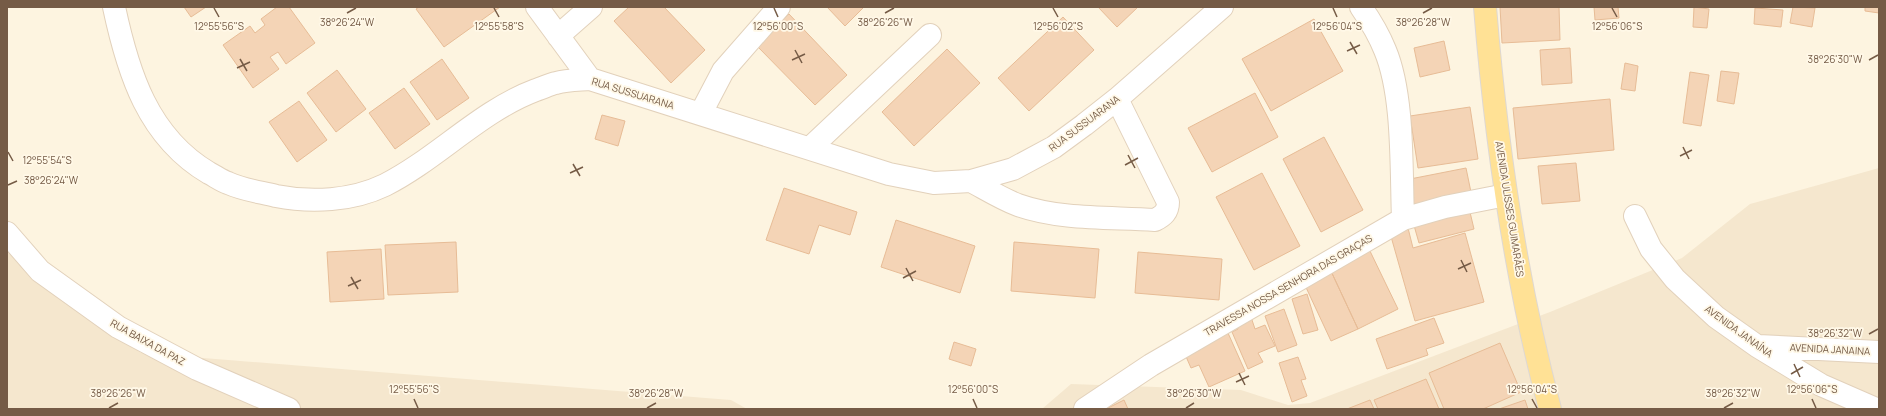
<svg xmlns="http://www.w3.org/2000/svg" width="1886" height="416" font-family="Manrope,sans-serif">
<rect width="100%" height="100%" fill="#fdf4e0"/>
<!-- residential -->
<path fill="#f5e7ce" d="M1879,168V409H1042L1071,384L1241,390L1288,405L1310,403L1550,312L1682,258L1750,204Z
M7,252L73,306L141,353L731,400L747,409H7Z"/>
<!-- building -->
<path fill="#f4d4b6" stroke="#e7bc96" d="M184,7H206L191,17Z
M277,7H289L315,43L286,64L278,52L270,57L279,69L253,88L223,45L250,26L255,33L265,25L261,19Z
M419,7H500L444,47L416,9Z
M629,7H664L705,50L671,83L614,21Z
M827,7H864L845,26Z
M1098,7H1138L1117,27Z
M1500,7H1559L1560,40L1502,43Z
M1594,7H1618L1619,18L1595,20Z
M1694,7L1709,9L1707,28L1693,27Z
M1793,7L1815,8L1812,27L1790,23Z
M1865,7H1879V13L1865,11Z
M1755,8L1783,10L1781,27L1754,24Z
M789,14L847,75L815,105L756,45Z
M1063,17L1094,50L1029,111L998,78Z
M1314,19L1343,71L1271,111L1242,59Z
M1444,41L1450,70L1420,77L1414,48Z
M1570,48L1572,83L1542,85L1540,50Z
M947,49L980,83L914,146L882,112Z
M442,59L469,98L437,120L410,82Z
M1625,63L1638,66L1635,91L1621,89Z
M337,70L366,109L336,132L307,93Z
M1721,71L1739,73L1734,104L1717,101Z
M1690,72L1709,75L1701,126L1683,123Z
M404,88L430,124L395,149L369,113Z
M1255,93L1278,137L1212,172L1188,128Z
M1610,99L1614,150L1518,159L1513,108Z
M299,101L327,140L297,162L269,122Z
M1470,107L1478,159L1418,168L1410,116Z
M602,115L625,121L618,146L595,139Z
M1324,137L1363,210L1321,232L1283,159Z
M1576,163L1580,201L1542,204L1538,166Z
M1466,168L1472,197L1411,209L1405,180Z
M1262,173L1300,246L1254,270L1216,197Z
M784,188L857,212L850,235L819,225L809,254L766,240Z
M1469,208L1474,229L1419,243L1413,222Z
M896,220L975,246L960,293L881,267Z
M1408,228L1413,248L1465,233L1484,302L1415,321L1390,233Z
M456,242L458,292L388,295L385,245Z
M1014,242L1099,249L1095,298L1011,291Z
M381,249L384,299L330,302L327,252Z
M1369,249L1398,309L1358,329L1330,269Z
M1138,252L1222,259L1219,300L1135,293Z
M1330,269L1358,329L1331,341L1303,281Z
M1307,294L1318,330L1303,334L1292,299Z
M1284,309L1297,345L1278,352L1265,316Z
M1251,317L1255,329L1265,325L1275,346L1258,353L1263,362L1248,369L1232,332L1238,329L1236,324Z
M1434,318L1444,343L1426,349L1428,355L1387,369L1376,339Z
M1228,333L1245,371L1209,387L1199,365L1191,368L1184,352Z
M954,342L976,349L971,366L949,359Z
M1500,343L1521,392L1483,409H1444L1429,373Z
M1298,357L1306,379L1301,380L1307,396L1292,402L1279,363Z
M1426,379L1439,409H1378L1374,400Z
M1124,400L1128,409H1106Z
M1370,400L1374,409H1347Z
M1525,400L1528,409H1499Z"/>
<g fill="none" stroke-linecap="round" stroke-linejoin="round">
<!-- minor casing -->
<g stroke="#e2d1bb" stroke-width="24">
<path id="minor" d="M114,7C128,73 148,137 209,173C215,176 222,181 228,183C243,190 260,192 276,196C311,203 352,201 385,185C438,158 480,111 536,90C543,88 550,84 556,83C567,80 579,80 590,79L889,174L934,183L971,181L1013,169L1054,147L1084,125L1117,99L1222,7
M537,7L590,79
M1361,7C1370,20 1379,35 1385,50C1404,95 1401,169 1403,219
M558,36L591,7
M701,113L723,71L779,7
M810,148L930,35
M971,181C986,189 1002,199 1018,205C1060,220 1110,217 1155,220C1163,216 1168,212 1168,202L1117,99
M1635,216L1651,249L1675,279L1716,317L1757,346L1821,385L1876,409
M7,233L40,271L118,327L197,369L289,409
M1758,346L1879,352
M1085,409L1151,365L1403,219L1445,207L1506,195"/>
</g>
<!-- major casing -->
<g stroke="#ded8d3" stroke-width="24">
<path id="major" d="M1485,7C1496,143 1515,278 1550,409"/>
</g>
<!-- minor -->
<use href="#minor" stroke="#fff" stroke-width="22"/>
<!-- major -->
<use href="#major" stroke="#ffe195" stroke-width="22"/>
</g>
<!-- ticks -->
<path fill="none" stroke="#755b46" stroke-width="1.5" d="M214,8L219,17M494,8L499,17M774,8L778,17M1053,8L1058,17M1333,8L1337,17M1612,8L1617,17M347,13L356,8M885,13L894,8M1423,13L1432,8M1350,42L1357,54M795,50L802,63M1347,51L1360,45M240,59L247,71M792,60L805,54M1869,60L1878,55M237,68L250,62M1683,147L1689,159M8,152L13,161M1128,155L1135,168M1680,156L1692,150M573,164L580,176M1125,165L1138,158M570,173L583,167M8,185L17,181M1461,260L1467,272M906,268L913,281M1458,269L1471,263M351,277L358,289M903,278L916,271M348,286L361,280M1869,334L1878,329M1794,364L1800,377M1239,373L1245,385M1791,374L1803,367M1236,382L1249,376M414,399L418,408M973,399L977,408M1532,399L1537,408M1812,399L1816,408M109,408L118,403M647,408L656,403M1186,408L1194,403M1724,408L1733,403"/>
<g text-anchor="middle" stroke-width="3.5" stroke-linejoin="round" paint-order="stroke">
<!-- street labels -->
<g font-size="10" fill="#755b46" stroke="#fff8e7">
<text transform="translate(633 93) rotate(17)" y="4">RUA SUSSUARANA</text>
<text transform="translate(1084 123) rotate(-37)" y="4">RUA SUSSUARANA</text>
<text transform="translate(1510 209) rotate(81)" y="4">AVENIDA ULISSES GUIMARÃES</text>
<text transform="translate(1288 285) rotate(-30)" y="4">TRAVESSA NOSSA SENHORA DAS GRAÇAS</text>
<text transform="translate(1739 331) rotate(36)" y="4">AVENIDA JANAÍNA</text>
<text transform="translate(148 342) rotate(29)" y="4">RUA BAIXA DA PAZ</text>
<text transform="translate(1830 349) rotate(3)" y="4">AVENIDA JANAINA</text>
</g>
</g>
<g font-size="10" text-anchor="middle" fill="#755b46" stroke="#fff8e7" stroke-width="3.5" stroke-linejoin="round" paint-order="stroke">
<text x="347" y="26">38°26'24"W</text>
<text x="885" y="26">38°26'26"W</text>
<text x="1423" y="26">38°26'28"W</text>
<text x="219" y="30">12°55'56"S</text>
<text x="499" y="30">12°55'58"S</text>
<text x="778" y="30">12°56'00"S</text>
<text x="1058" y="30">12°56'02"S</text>
<text x="1337" y="30">12°56'04"S</text>
<text x="1617" y="30">12°56'06"S</text>
<text x="1835" y="63">38°26'30"W</text>
<text x="47" y="164">12°55'54"S</text>
<text x="51" y="184">38°26'24"W</text>
<text x="1835" y="337">38°26'32"W</text>
<text x="414" y="393">12°55'56"S</text>
<text x="973" y="393">12°56'00"S</text>
<text x="1532" y="393">12°56'04"S</text>
<text x="1812" y="393">12°56'06"S</text>
<text x="118" y="397">38°26'26"W</text>
<text x="656" y="397">38°26'28"W</text>
<text x="1194" y="397">38°26'30"W</text>
<text x="1733" y="397">38°26'32"W</text>
</g>
<!-- border -->
<rect width="1886" height="416" fill="none" stroke="#755b46" stroke-width="16"/>
</svg>
